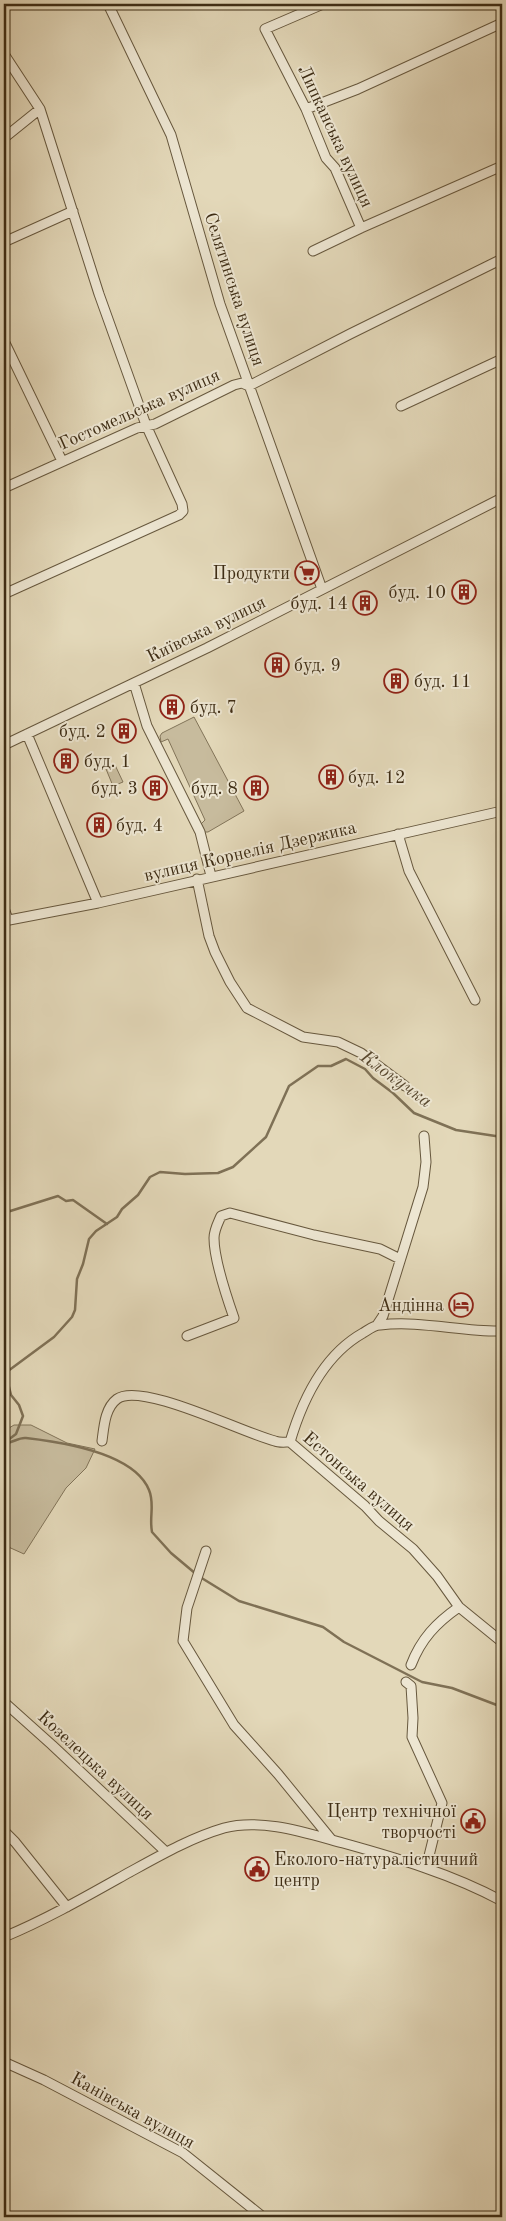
<svg xmlns="http://www.w3.org/2000/svg" width="506" height="2221" font-family="'Old Standard TT',serif">
<rect width="100%" height="100%" fill="#e3d8b9"/>
<filter id="stains"><feTurbulence type="fractalNoise" baseFrequency=".004" numOctaves="4"/><feColorMatrix values="0 0 0 0 .2 0 0 0 0 .09 0 0 0 0 .02 0 0 0 .5 -.17"/></filter>
<radialGradient id="worn" r=".72"><stop offset=".6" stop-color="#630" stop-opacity="0"/><stop offset="1" stop-color="#630" stop-opacity=".3"/></radialGradient>
<!-- green -->
<path fill="#c7bb9d" stroke="#827459" d="M194,717L244,811L208,832H204L200,825L205,820L168,739L161,742L160,736L162,733Z
M115,765L123,782L113,786L106,769Z
M14,1425H31L67,1443L95,1449L86,1468L66,1488L24,1554L4,1545V1431Z"/>
<g fill="none" stroke-linecap="round" stroke-linejoin="round">
<!-- stream -->
<path stroke="#7f7156" stroke-width="2.5" d="M4,1213L58,1196L66,1201L73,1200L107,1224
M4,1443L16,1434L23,1416L19,1405L11,1395L6,1375L8,1371L54,1337L72,1317L75,1310L77,1279L83,1264L89,1239L96,1231L117,1217L122,1209L138,1195L150,1177L160,1172L185,1174L218,1173L233,1167L266,1137L289,1086L318,1066H331L346,1059L365,1069L373,1078L393,1093L414,1113L456,1130L502,1137
M4,1443C12,1444 18,1437 26,1438C61,1442 134,1453 149,1490C155,1504 149,1517 152,1532L171,1553L196,1574
M200,1577L239,1601L323,1627L344,1642L422,1682L452,1688L502,1707"/>
<!-- minor casing -->
<g stroke="#67583e" stroke-width="11">
<path id="minor" d="M108,4L171,135L220,304L322,589
M323,4L265,29L306,109L326,158L335,168L361,228L502,166
M4,54L40,109L99,294L146,425L182,504L183,511L179,515L4,594
M306,109L358,89L502,23
M4,138L40,109
M4,242L73,211
M313,251L361,228
M4,341L62,461
M401,406L502,359
M4,488L137,428L155,424L234,385L242,383L249,386L350,334L502,259
M134,683L147,726L200,832L211,876
M27,734L98,903
M4,745L207,648L502,498
M398,834L409,871L475,1000
M197,879L209,936L215,952L230,982L247,1008L303,1037L338,1042L361,1053L405,1086
M4,908L8,920
M4,921L98,903L502,811
M377,1325L383,1316L423,1187L426,1162L424,1136
M187,1336L234,1318C227,1298 214,1259 214,1238C214,1230 218,1223 221,1216L230,1213L314,1235L380,1249L400,1259
M102,1441C104,1426 105,1408 117,1399C141,1381 245,1434 275,1441C279,1443 285,1442 290,1442L365,1506L379,1521L413,1549L437,1576L459,1607L502,1642
M290,1442C302,1401 324,1355 363,1333C368,1330 374,1325 380,1325C420,1320 462,1332 502,1331
M206,1551L187,1608L183,1641L234,1725L278,1774L331,1839
M411,1665C421,1639 436,1623 459,1607
M406,1682L411,1686L413,1718L412,1737L442,1803L426,1868
M4,1702L52,1745L166,1852
M4,1831L15,1842L67,1907
M4,1937C47,1919 87,1896 128,1873C159,1856 190,1838 224,1828C262,1818 306,1833 343,1843C397,1858 452,1874 502,1901
M4,2062L44,2080L183,2153L263,2217"/>
</g>
<!-- minor -->
<use href="#minor" stroke="#ede6d2" stroke-width="9"/>
</g>
<!-- icons -->
<defs>
<g id="supermarket-ring" transform="scale(1.25)"><circle r="9.5" fill="#ede6d2" stroke="#8f2418" stroke-width="1.5"/><path d="M-6-5.5h2.5l.6 2H6L4.5 2H-2.5L-4.4-4H-6ZM-1.5 3.2a1.3 1.3 0 1 0 .1 0ZM3 3.2a1.3 1.3 0 1 0 .1 0Z" fill="#8f2418"/></g>
<g id="building-ring" transform="scale(1.25)"><circle r="9.5" fill="#ede6d2" stroke="#8f2418" stroke-width="1.5"/><path d="M-4-6H4V6H1V3H-1V6H-4ZM-2.5-4.3h1.7v1.8h-1.7ZM.8-4.3h1.7v1.8H.8ZM-2.5-1h1.7V.8h-1.7ZM.8-1h1.7V.8H.8Z" fill="#8f2418"/></g>
<g id="hotel-ring" transform="scale(1.25)"><circle r="9.5" fill="#ede6d2" stroke="#8f2418" stroke-width="1.5"/><path d="M-6-4.5h1.5V1H6V5H4.5V3h-9V5H-6ZM-4 0a1.8 1.8 0 1 1 3.6 0ZM.5 0V-2.5h3Q6-2.5 6 0Z" fill="#8f2418"/></g>
<g id="civic-ring" transform="scale(1.25)"><circle r="9.5" fill="#ede6d2" stroke="#8f2418" stroke-width="1.5"/><path d="M-.6-6.5H3V-4.5H.6V-3L4-1V1h2V6H-6V1h2V-1L-.6-3ZM-1.2 2.5V6h2.4V2.5Z" fill="#8f2418"/></g>
</defs>
<g fill-rule="evenodd">
<use href="#supermarket-ring" x="307" y="573"/>
<use href="#building-ring" x="464" y="592"/>
<use href="#building-ring" x="365" y="603"/>
<use href="#building-ring" x="277" y="665"/>
<use href="#building-ring" x="396" y="681"/>
<use href="#building-ring" x="172" y="707"/>
<use href="#building-ring" x="124" y="731"/>
<use href="#building-ring" x="66" y="761"/>
<use href="#building-ring" x="331" y="777"/>
<use href="#building-ring" x="155" y="788"/>
<use href="#building-ring" x="256" y="788"/>
<use href="#building-ring" x="99" y="825"/>
<use href="#hotel-ring" x="461" y="1305"/>
<use href="#civic-ring" x="473" y="1821"/>
<use href="#civic-ring" x="257" y="1869"/>
</g>
<g text-anchor="middle" stroke-width="4" stroke-linejoin="round" paint-order="stroke">
<!-- street labels -->
<g font-size="18" fill="#3e2d15" stroke="#ede6d2">
<text transform="translate(336 136) rotate(65)" y="6">Липканська вулиця</text>
<text transform="translate(235 289) rotate(72)" y="6">Селятинська вулиця</text>
<text transform="translate(139 409) rotate(-24)" y="6">Гостомельська вулиця</text>
<text transform="translate(206 629) rotate(-26)" y="6">Київська вулиця</text>
<text transform="translate(250 851) rotate(-13)" y="6">вулиця Корнелія Дзержика</text>
<text transform="translate(359 1481) rotate(41)" y="6">Естонська вулиця</text>
<text transform="translate(96 1765) rotate(43)" y="6">Козелецька вулиця</text>
<text transform="translate(133 2110) rotate(29)" y="6">Канівська вулиця</text>
</g>
<!-- poi labels -->
<g font-size="18" fill="#3e2d15" stroke="#ede6d2" text-anchor="end">
<text x="290" y="579">Продукти</text>
<text x="446" y="598">буд. 10</text>
<text x="348" y="609">буд. 14</text>
<text x="294" y="671" text-anchor="start">буд. 9</text>
<text x="414" y="687" text-anchor="start">буд. 11</text>
<text x="190" y="713" text-anchor="start">буд. 7</text>
<text x="106" y="737">буд. 2</text>
<text x="84" y="767" text-anchor="start">буд. 1</text>
<text x="348" y="783" text-anchor="start">буд. 12</text>
<text x="138" y="794">буд. 3</text>
<text x="238" y="794">буд. 8</text>
<text x="116" y="831" text-anchor="start">буд. 4</text>
<text x="444" y="1311">Андінна</text>
<text x="456" y="1817">Центр технічної<tspan x="456" dy="21">творчості</tspan></text>
<text x="274" y="1865" text-anchor="start">Еколого-натуралістичний<tspan x="274" dy="21">центр</tspan></text>
</g>
<!-- water labels -->
<g font-size="19" font-style="italic" fill="#594930" stroke="#ede6d2">
<text transform="translate(397 1078) rotate(36)" y="7">Клокучка</text>
</g>
</g>
<!-- margin -->
<rect width="506" height="2221" fill="none" stroke="#e3d8b9" stroke-width="20"/>
<rect x="5" y="5" width="496" height="2211" fill="none" stroke="#3e2d15" stroke-width="2.5"/>
<rect x="10" y="10" width="486" height="2201" fill="none" stroke="#3e2d15"/>
<rect width="100%" height="100%" filter="url(#stains)"/>
<rect width="100%" height="100%" fill="url(#worn)"/>
</svg>
